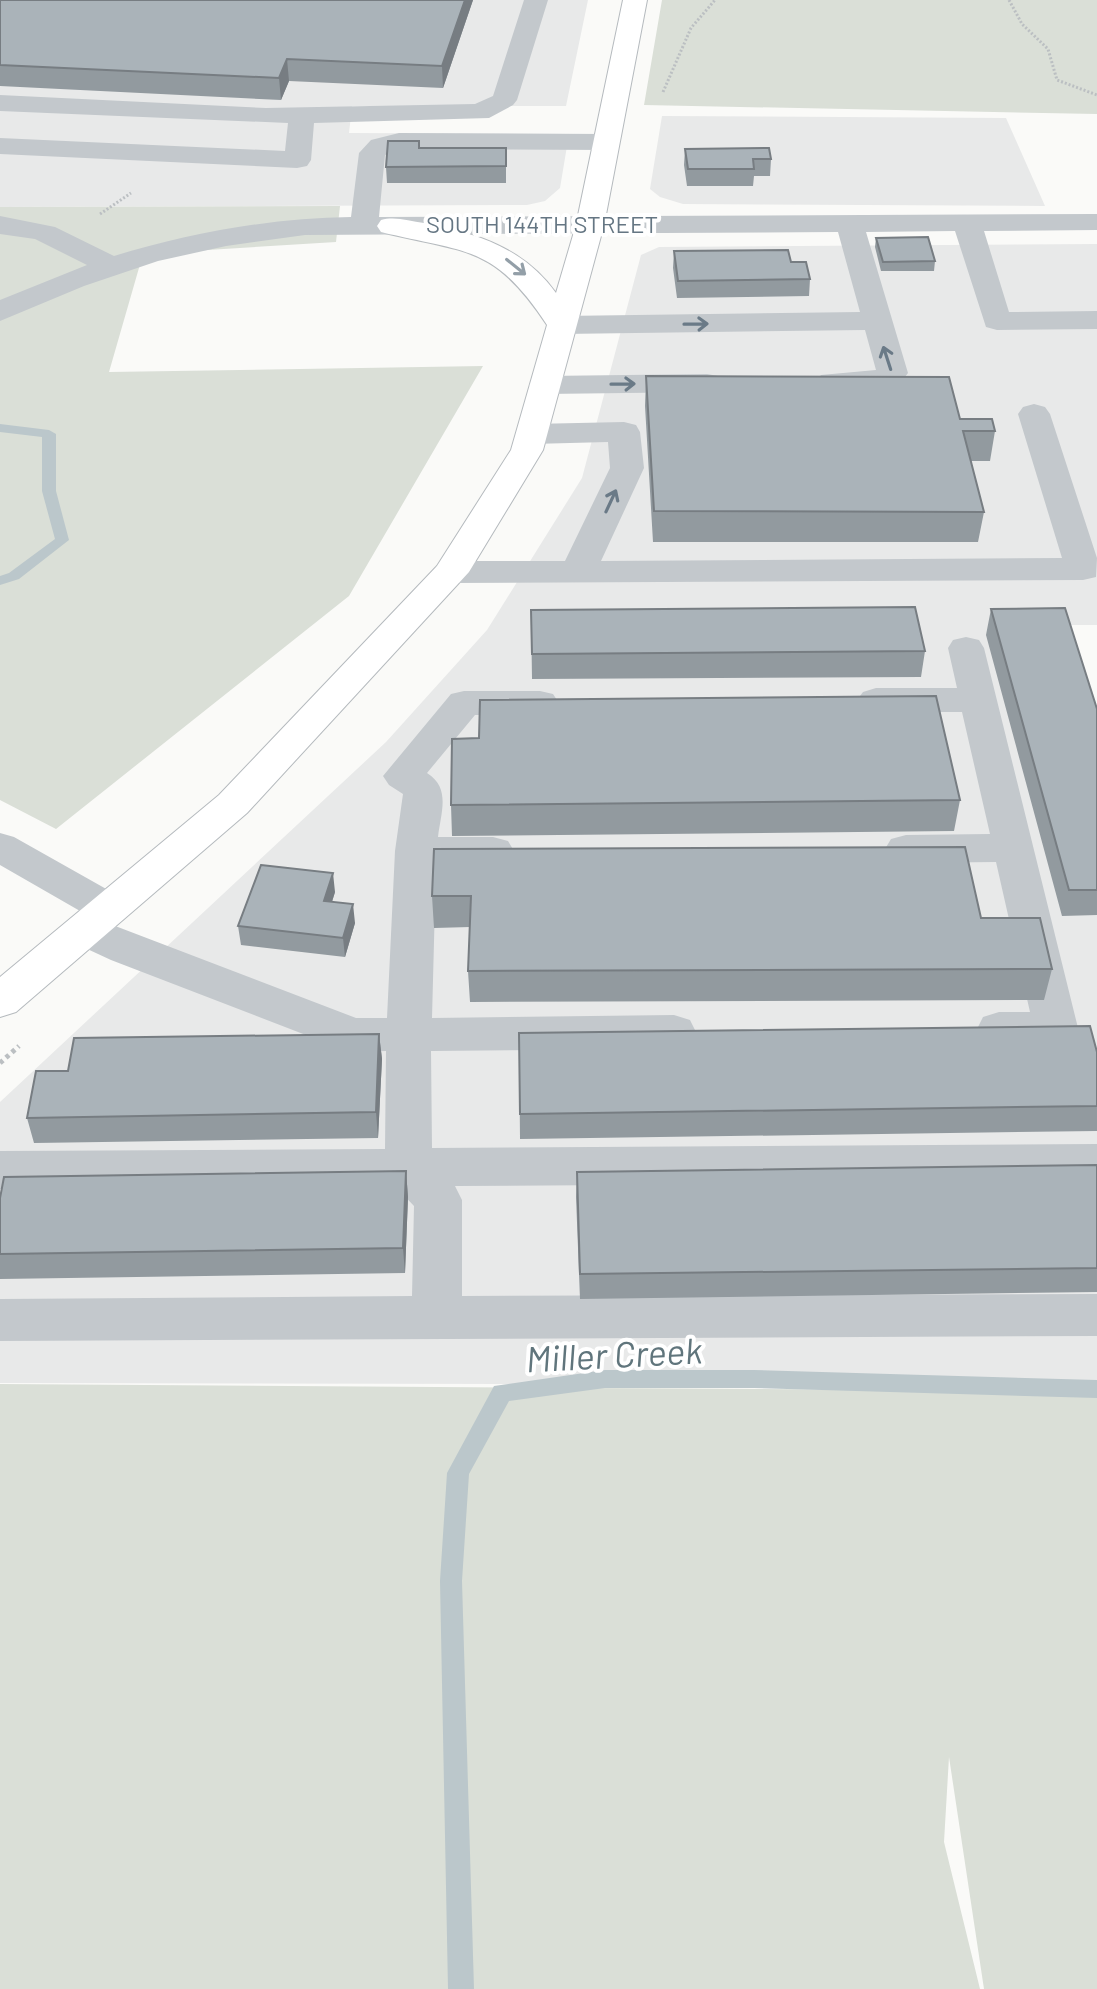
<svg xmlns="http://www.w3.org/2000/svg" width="1097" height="1989" font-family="Barlow,sans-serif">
<rect width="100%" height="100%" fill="#fafaf8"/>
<!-- built -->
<path fill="#e8e9e9" d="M0,0H588L566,106H352L349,133L569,134L560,188L545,201L527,205L0,207Z
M662,116L1006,118L1045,206L683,204L660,197L650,189Z
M1097,244V625H1066L1097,736V1385L0,1383V1102L386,742L487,630L582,478L641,255L659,247Z"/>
<!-- green -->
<path fill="#dadfd7" d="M662,0H1097V114L644,105Z
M340,206L336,242L143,254L109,372L483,366L349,596L56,829L0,800V207Z
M0,1384L896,1390L1097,1387V1989H984L949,1757L944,1842L980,1989H0Z"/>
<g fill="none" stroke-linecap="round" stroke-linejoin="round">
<!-- stream -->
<path fill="#bbc7cb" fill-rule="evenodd" d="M0,424L49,430L56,434V491L69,540L19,579L0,585V576L9,573L55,539L42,491V437L0,432Z
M605,1370H754L1097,1380V1398L754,1388H605L509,1401L469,1474L462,1581L474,1989H448L440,1581L447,1473L494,1386Z"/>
<!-- major casing -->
<g stroke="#b5babe" stroke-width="2">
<path id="major" d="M623,0H647L604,225L543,450L469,572L247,813L16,1012L0,1017V977L219,795L437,566L511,450L547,325C494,244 466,253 381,232L377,226L381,220C395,216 409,221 424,223C476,233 524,248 556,293L576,225Z"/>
</g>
<!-- path-far1 -->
<path stroke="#bbbfc2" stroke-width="3" stroke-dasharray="2 2" stroke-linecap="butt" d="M1009,0L1022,24L1048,49L1057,80L1097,95
M663,92L691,28L715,0
M100,214L131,193"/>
<!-- path -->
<path stroke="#bbbfc2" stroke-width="5" stroke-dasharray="4 4" stroke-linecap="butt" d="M0,1063L19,1046"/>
<!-- minor -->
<path fill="#c3c8cc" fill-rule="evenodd" d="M524,0H548L517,100L513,105L489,118L314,123L311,160L307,166L297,168L0,154V138L285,151L288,123L0,111V95L266,108L475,104L493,96Z
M399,133L606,134L615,136L619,142L615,148L606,150L400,149L385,155L379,217L1097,214V230L984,231L1009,312L1097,311V329L997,330L986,327L955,231L866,232L908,373C891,397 847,395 821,389L816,382L821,375L876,370L865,330L562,334L551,331L547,325L551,319L562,316L860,312L838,232L305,235L226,246L158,261L84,286L0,321V300L87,265L35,239L0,234V216L55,227L114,256C191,233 270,218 351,217L359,153L371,140Z
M707,374L718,376L723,383L718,390L707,392L545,394L534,392L529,385L534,378L545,376Z
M1034,404L1045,407L1050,414L1097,558L1096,577L1083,580L451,583L438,580L433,572L438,564L451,561H565L610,468L608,442L532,444L520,441L516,434L520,427L532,424L624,422L636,425L640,432L644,468L601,561L1062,558L1018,414L1023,407Z
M966,637L979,640L984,648L1078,1028L1072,1040C1045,1048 1010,1049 983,1041L977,1029L983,1017L999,1012H1030L996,862L906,863L891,859L885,849L891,839L906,835L990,834L962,712H876L863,708L857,700L863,692L876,688H957L948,648L953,640Z
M464,691H540L553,694L559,703L553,712L540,715H475L427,773C451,788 441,812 438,837H493L508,841L514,851L508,861L493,865H436L432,1018L674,1015L690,1020L696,1032L690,1044L674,1049L431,1051L432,1148L1097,1144V1182L455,1186L462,1200V1296L1097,1294V1336L0,1341V1299L412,1296L414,1206L395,1186L0,1189V1151L385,1149L386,1051L353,1052L337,1047L111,960L70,941L64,930L70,919L87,915L0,865V833L14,837L124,899L130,909L124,919L110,924L356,1018H387L395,851L403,794L389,785L383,776L451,694Z"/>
<!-- major -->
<use href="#major" fill="#fff" fill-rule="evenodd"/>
</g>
<!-- wall -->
<path fill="#929a9f" d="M0,0H473L443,88L289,81L281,100L0,86Z
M419,148H506V183H387L386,167Z
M685,149L771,159L770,176H754L753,186H687L684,165Z
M876,238L935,261L934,271H881L875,247Z
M674,251L791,262L810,279L809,296L677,298L673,268Z
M646,376L960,419L995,431L990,461H971L984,512L978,542H653L645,406Z
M991,609L1097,709V915L1062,916L986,635Z
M531,610L925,651L921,677L532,679Z
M479,738L960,800L954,831L452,836L451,805Z
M434,849L981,918L1052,969L1044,1000L470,1002L468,971L470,927L434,928L432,896Z
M335,892L332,902L355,923L345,957L241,945L238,926Z
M519,1033L1097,1052V1131L520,1139Z
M379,1034L382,1059L378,1138L34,1143L27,1118L68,1071Z
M1097,1165V1292L580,1299L576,1197L577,1172Z
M406,1171L408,1197L405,1273L0,1279V1198Z"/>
<!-- shaded-wall -->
<path fill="#777d82" d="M465,0H473L443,88L442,66Z
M287,59L289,81L281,100L279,78Z
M333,873L335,892L326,920L324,901Z
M353,904L355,923L345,957L343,938Z
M379,1034L382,1059L378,1138L376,1112Z
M406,1171L408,1197L405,1273L403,1248Z"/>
<!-- building -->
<path fill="#aab3b9" stroke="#777d82" stroke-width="2" d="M0,0H465L442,66L287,59L279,78L0,65Z
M388,141H419V148H506V166L386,167Z
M769,148L771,159H753L754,169H688L685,149Z
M928,237L935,261L883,262L876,238Z
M788,250L791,262H806L810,279L678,281L674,251Z
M646,376L949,377L960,419H992L995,431H963L984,512L654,511Z
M915,607L925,651L532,654L531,610Z
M1065,608L1097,709V890H1069L991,609Z
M936,696L960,800L451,805L452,739L479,738L480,700Z
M965,847L981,918H1040L1052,969L468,971L471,896H432L434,849Z
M261,865L333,873L324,901L353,904L343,938L238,926Z
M1090,1026L1097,1052V1106L520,1114L519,1033Z
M379,1034L376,1112L27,1118L36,1071H68L74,1038Z
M1097,1165V1268L580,1274L577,1172Z
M406,1171L403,1248L0,1254V1198L4,1177Z"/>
<!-- one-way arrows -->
<defs><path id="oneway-shaft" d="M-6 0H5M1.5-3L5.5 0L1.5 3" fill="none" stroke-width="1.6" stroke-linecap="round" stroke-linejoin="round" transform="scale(2)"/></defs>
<use stroke="#939fa8" href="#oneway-shaft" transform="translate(516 267) rotate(39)"/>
<g stroke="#6a7a87">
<use href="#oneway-shaft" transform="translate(696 324) rotate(-1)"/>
<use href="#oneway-shaft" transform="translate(887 358) rotate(-108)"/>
<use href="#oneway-shaft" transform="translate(623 384) rotate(-1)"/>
<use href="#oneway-shaft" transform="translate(611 501) rotate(-65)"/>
</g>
<g text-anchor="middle" stroke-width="8" stroke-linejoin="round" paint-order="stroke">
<!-- far-street labels -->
<g font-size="24" fill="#657683" stroke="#fff">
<text x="542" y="233">SOUTH 144TH STREET</text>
</g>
<!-- near-water labels -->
<g font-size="36" font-style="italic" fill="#60757c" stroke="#fff">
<text transform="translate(614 1355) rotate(-3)" y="13">Miller Creek</text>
</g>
</g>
</svg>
